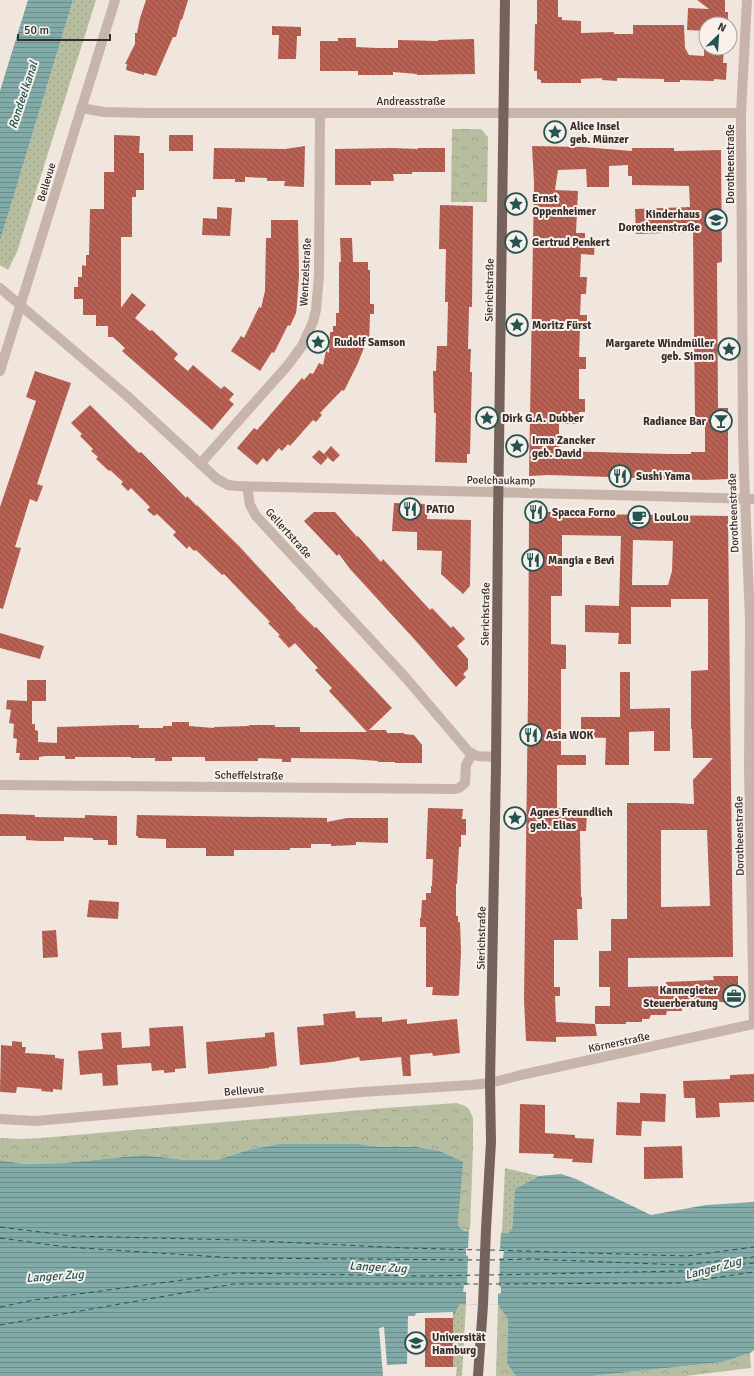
<svg xmlns="http://www.w3.org/2000/svg" width="754" height="1376" font-family="Signika,sans-serif">
<defs>
<pattern id="grass-dots" width="8" height="8" patternUnits="userSpaceOnUse"><rect width="8" height="8" fill="#b7bea0"/><path d="M2 2h.1M6 6h.1" fill="none" stroke="#9ea38a" stroke-width="1.8" stroke-linecap="round"/></pattern>
<pattern id="park-crowns" width="20" height="18" patternUnits="userSpaceOnUse"><rect width="20" height="18" fill="#b7bea0"/><path d="M2 6a3 3 0 1 1 6 0M12 15a3 3 0 1 1 6 0" fill="none" stroke="#9ea38a"/></pattern>
<pattern id="water-rules" width="6" height="5" patternUnits="userSpaceOnUse"><rect width="6" height="5" fill="#80aba8"/><path d="M0 2.5h6" fill="none" stroke="#6a8b89"/></pattern>
<pattern id="building-back-hatch" width="6" height="6" patternUnits="userSpaceOnUse"><rect width="6" height="6" fill="#ba6052"/><path d="M-1 5l2 2M0 0l6 6M5-1l2 2" fill="none" stroke="#984f44"/></pattern>
</defs>
<rect width="100%" height="100%" fill="#f0e6de"/>
<!-- grass -->
<path fill="url(#grass-dots)" d="M73,0H96L17,252L8,270L0,265V241Z
M505,1168L539,1176L515,1189L512,1230L509,1233H502Z
M458,1304H466L462,1376H456L453,1367V1318Z"/>
<!-- park -->
<path fill="url(#park-crowns)" d="M452,129H481L488,137L487,202H451Z
M457,1103L465,1106L469,1109L473,1118V1147L470,1231C464,1231 460,1230 458,1224L462,1162L440,1151L417,1147H380L359,1144H278L248,1150L217,1160H186L144,1155L64,1163L24,1164L0,1160V1138L21,1139L41,1138L385,1108Z
M498,1305L508,1319L507,1364L516,1376H496Z
M750,1353L751,1368L686,1376H592L723,1362Z"/>
<!-- water -->
<path fill="url(#water-rules)" d="M28,0H73L0,241V91Z
M278,1144H359L380,1147H417L440,1151L463,1162L458,1224L460,1228L464,1231L508,1233L512,1230L515,1189L539,1176L561,1174L576,1179L651,1215L706,1205L754,1202V1350L750,1353L723,1362L592,1376H516L507,1364L508,1319L498,1305L459,1304L453,1318H425V1366L457,1367L456,1376H0V1160L24,1164L64,1163L144,1155L186,1160H217L248,1150Z"/>
<!-- pier -->
<path fill="#f0e6de" d="M469,1229L501,1231L500,1249L504,1250L503,1258H500L499,1286L501,1287V1293L498,1294V1305L466,1304V1292H463L464,1285H467L468,1256L466,1255V1248H468Z
M453,1312V1318H425V1366L457,1367L456,1376H383L379,1328L384,1327L387,1365L407,1364L408,1316H415L416,1313Z"/>
<g fill="none" stroke-linecap="round" stroke-linejoin="round">
<!-- ferry -->
<path stroke="#235452" stroke-width="1" stroke-dasharray="5 4" stroke-linecap="butt" d="M0,1227L72,1236L239,1240L406,1248L481,1250
M0,1238L66,1247L235,1258L480,1260
M490,1250L687,1256L754,1247
M490,1260L532,1259L682,1265L754,1257
M489,1275L681,1271L754,1263
M487,1284L680,1283L754,1272
M0,1307L34,1300L234,1273L424,1276L480,1275
M0,1325L234,1284H478"/>
</g>
<!-- building -->
<path fill="url(#building-back-hatch)" fill-rule="evenodd" d="M146,0H188L182,20L181,19L176,37H173L156,76L144,73V75L126,70L127,64H125L135,44V33H137L140,18Z
M537,0H558V17H562V20L581,21V33L614,32V34H633V25H684L685,48L689,55L704,56V48H724L723,63H727L726,80L714,79V81L680,80V82H664V79L617,78V81L602,80V78L581,79V83H541V80L537,79V71H534L535,24H537Z
M697,0H725V12H728V24H706V31L687,30L688,8L709,9Z
M272,26L301,27V36H297L296,59H278L279,35H272Z
M338,38H356V47L377,48H398V40L438,41V40L474,39L475,74L417,75V74L393,72V75H358V71H320V41H338Z
M114,135L140,136L139,153H144V190H136V197H132V237H121V308L132,293L146,305L135,318L150,331L152,330L178,354L174,359L188,371L193,365L221,389L224,386L234,394L229,400L234,404L212,430L122,351L125,348L113,337H108V326H96V315H83V299H74V287H78V277H82V265L86,266V255H89L90,209H104V172H114Z
M169,135H193V151H169Z
M305,146L304,187L284,186L285,181H267V178L245,177V182H235V179H213L214,148L285,149Z
M532,146L582,147L632,151V148H674V151L721,150L722,262L717,263L718,408H728V479L704,480L548,475L529,476L534,183ZM628,165V176H632V185L689,186L690,207L635,209L636,234L693,232L695,420H705V452H691V454H670L559,451V424H579V412H585V399H579V369H586V357H579L580,329H587V315H580L581,294H586L587,277H580L581,254L594,255L595,240L585,239V233H576L578,191L555,190L558,170L586,169L587,187H609V166Z
M393,148L418,149V148H445V172H412V174H393L394,181H371V185H335V149Z
M440,205L473,206L472,307H469L468,349H471L470,372H472L470,454H467V463L435,462L436,413H434L433,371H436L437,346H447L448,302H445L446,249H439Z
M217,207L232,208L230,236L202,235L203,218L217,219Z
M271,220H298L299,275L297,305L296,313L290,326L288,325L274,353L272,352L260,371L231,351L241,336L244,338L259,307L261,308L265,291L266,238H271Z
M340,238H352L353,262H368V270H370V304H374V314H370L369,345H365L358,363L344,391L342,390L320,413L322,415L316,422L313,420L290,446L288,444L282,451L279,448L267,462L263,458L257,465L237,448L254,428L257,430L302,378L304,380L310,373L313,374L319,363L323,365L326,351L329,353L330,332H333V326H336V313H339V262H341Z
M35,371L71,383L37,484L43,486L37,502L30,499L15,547L21,548L3,609L0,608V507L36,401L26,397Z
M90,405L139,453L141,452L186,498L187,496L197,506V505L239,546L296,608H295L315,628L316,627L392,708L369,730H386L387,733H404V734L414,735L422,745V763H395V762H378V761L351,759L291,758V762H282V759L258,758V761H205V757H172V761H155V758H131V757H75V759H65V756H45L39,757V760H19L20,753H16L17,739L13,738L14,724L9,723L11,710L6,709L7,700L27,701V680H46V701H30H32V724H35V730L38,731V742L57,743V727L124,725H139V728H163V726H172V722H189V726L214,728V727L249,726V725H275V727H300V732H367L329,691L332,688L315,670L318,668L295,643L289,648L278,636L280,635L268,623L270,622L224,574L222,575L196,550L194,551L189,546L187,549L173,535L176,532L157,514L154,516L147,510L150,507L131,488L128,491L121,484L123,482L110,470L109,471L96,459L98,457L91,451L93,449L80,436L82,434L71,423Z
M331,446L340,455L333,462L324,454Z
M319,450L328,457L321,465L312,457Z
M394,503L428,504L427,519L471,520L470,586L463,594L441,574L442,551L417,550V532L392,531Z
M533,511L586,514L728,516L733,957L628,958V987L666,986V982L714,980L713,976H738V998H730V1002H713L711,1006L697,1008L696,1009L682,1008V1011H667L666,1015H651L649,1019H642V1022H626V1024H595L597,1036L556,1037V1042L526,1041L524,1000L525,922L528,694L529,513ZM562,535L621,536L619,606L585,605V632L619,633L618,644H631V607H671V599H708V670L691,671V729H692L693,758H713L693,780L694,804L674,803H627V919H611V951H599V987H610V1006H595V1024L556,1022L555,996H560V987H554V940H578L577,909H582V897H581L580,831H586L587,812H578V808H557V765H586V755H561V669H566V645L551,644V596H562ZM633,540L673,541L672,571L668,585H632ZM661,830H707L710,906L661,907Z
M314,512H335L357,537L358,536L381,562L383,559L430,610L432,608L451,628L453,626L465,639L457,646L468,659V669L463,674L466,677L456,687L415,640L350,569L339,554L337,556L304,521Z
M0,633L44,646L40,659L0,648Z
M620,672H630V709L670,708V751H654V731L629,732V765H605L606,738L581,737V717H620Z
M428,808L463,809L462,819H466V835H461V847H459L457,884H456V916H458V922H460L461,952L459,995L457,996L432,995L433,987H426V927H420V918H421L422,900H426V893H431V886H432L433,859H426Z
M0,814L35,815V817L85,818V815L117,816V845H108V840H93V838L64,837V841H41L26,840V836H0Z
M137,815L327,818V822L347,818H388V843L356,842V845L331,846V844H311V848H290V850H234V856H206V848H166V839L138,838V836H136Z
M89,900L119,902L118,919L87,917Z
M56,930L58,957L43,958L42,931Z
M355,1011L356,1018L382,1017V1022L407,1019V1024L457,1019L460,1053L433,1056L432,1053L410,1055L411,1076H403L401,1057L360,1061L359,1057L332,1062L300,1065L297,1027L324,1025L323,1014Z
M183,1026L186,1068L175,1069V1072L164,1073V1070L152,1071L151,1063L117,1065L118,1085L103,1086L102,1073L80,1075L78,1051L103,1049L101,1033L121,1032L122,1048L150,1046L149,1028Z
M274,1032L277,1066L269,1067V1068L208,1074L206,1042L265,1037V1033Z
M12,1041L22,1042V1047H26L25,1053L55,1055V1058L64,1059L62,1090L53,1089V1092L41,1091L42,1089L17,1087L16,1093L0,1092L1,1045L12,1046Z
M754,1074V1102L719,1103L720,1117L696,1118L695,1098H684L683,1081L730,1079V1075Z
M640,1093L666,1094L665,1122L642,1121L641,1136L616,1135L617,1102L640,1103Z
M520,1104L545,1105V1133L575,1135V1138L594,1139L592,1163L572,1162L573,1159L553,1158L554,1154L519,1153Z
M682,1146L683,1178L644,1179V1147Z
M425,1318H453V1367H425Z"/>
<g fill="none" stroke-linecap="round" stroke-linejoin="round">
<!-- minor -->
<path stroke="#c7b5ab" stroke-width="10" d="M747,0L741,113L743,433L744,472L750,620L749,768L754,1024
M81,108L104,112L148,113H741
M0,288L126,395L217,479L228,485L237,486L612,495L754,499
M0,371L115,0
M200,464L288,365L302,346L313,322L316,310L319,275L320,113
M247,486L250,505L256,516L406,678L468,751L477,756L496,757
M0,785L455,789L459,788L465,783L466,765L472,754
M0,1119L35,1121L362,1092L471,1085L490,1083L521,1075L754,1024"/>
<!-- major -->
<path stroke="#76625c" stroke-width="10" d="M478,1376L483,1305L486,1229L491,1142L490,1083L496,767L498,519L505,0"/>
</g>
<!-- icons -->
<defs>
<g id="sight-ring" transform="scale(1.15)"><circle r="9.5" fill="#f8f0ea" stroke="#235452" stroke-width="1.5"/><path d="M0-6L1.8-2.2L6-1.7L2.9 1.2L3.7 5.4L0 3.3L-3.7 5.4L-2.9 1.2L-6-1.7L-1.8-2.2Z" fill="#235452"/></g>
<g id="school-ring" transform="scale(1.15)"><circle r="9.5" fill="#f8f0ea" stroke="#235452" stroke-width="1.5"/><path d="M0-5L7-2L0 1L-7-2ZM-4 1L0 2.5L4 1V4Q0 6-4 4Z" fill="#235452"/></g>
<g id="bar-ring" transform="scale(1.15)"><circle r="9.5" fill="#f8f0ea" stroke="#235452" stroke-width="1.5"/><path d="M-6-5H6L.8 .8V4.5H3.5V6h-7V4.5H-.8V.8Z" fill="#235452"/></g>
<g id="restaurant-ring" transform="scale(1.15)"><circle r="9.5" fill="#f8f0ea" stroke="#235452" stroke-width="1.5"/><path d="M-5-6h1v4h1v-4h1v4h1v-4h1v5L-1.5 .5V6h-2V.5L-5-1ZM5-6V6H3V1.5H1.5Q1.5-4 5-6Z" fill="#235452"/></g>
<g id="cafe-ring" transform="scale(1.15)"><circle r="9.5" fill="#f8f0ea" stroke="#235452" stroke-width="1.5"/><path d="M-5.5-4.5H6V0H3Q3 3.5 0 3.5H-2.5Q-5.5 3.5-5.5 0ZM3-3.2v2h1.7v-2ZM-6 4.5H4V6H-6Z" fill="#235452"/></g>
<g id="office-ring" transform="scale(1.15)"><circle r="9.5" fill="#f8f0ea" stroke="#235452" stroke-width="1.5"/><path d="M-6-3h4V-5.5h4V-3h4V5H-6ZM-1-4.5V-3h2v-1.5ZM-6 0V1H6V0Z" fill="#235452"/></g>
<g id="university-ring" transform="scale(1.15)"><circle r="9.5" fill="#f8f0ea" stroke="#235452" stroke-width="1.5"/><path d="M0-5L7-2L0 1L-7-2ZM-4 1L0 2.5L4 1V4Q0 6-4 4Z" fill="#235452"/></g>
</defs>
<g fill-rule="evenodd">
<use href="#sight-ring" x="555" y="132"/>
<use href="#sight-ring" x="516" y="204"/>
<use href="#school-ring" x="716" y="220"/>
<use href="#sight-ring" x="516" y="242"/>
<use href="#sight-ring" x="517" y="325"/>
<use href="#sight-ring" x="318" y="342"/>
<use href="#sight-ring" x="729" y="349"/>
<use href="#sight-ring" x="487" y="418"/>
<use href="#bar-ring" x="721" y="421"/>
<use href="#sight-ring" x="517" y="446"/>
<use href="#restaurant-ring" x="620" y="476"/>
<use href="#restaurant-ring" x="410" y="509"/>
<use href="#restaurant-ring" x="536" y="512"/>
<use href="#cafe-ring" x="639" y="517"/>
<use href="#restaurant-ring" x="533" y="560"/>
<use href="#restaurant-ring" x="531" y="735"/>
<use href="#sight-ring" x="515" y="818"/>
<use href="#office-ring" x="734" y="996"/>
<use href="#university-ring" x="416" y="1343"/>
</g>
<g text-anchor="middle" stroke-width="4" stroke-linejoin="round" paint-order="stroke">
<!-- street labels -->
<g font-size="11" fill="#362c2a" stroke="#f8f0ea">
<text x="411" y="105">Andreasstraße</text>
<text transform="translate(730 164) rotate(-90)" y="4">Dorotheenstraße</text>
<text transform="translate(46 182) rotate(-73)" y="4">Bellevue</text>
<text transform="translate(305 272) rotate(-87)" y="4">Wentzelstraße</text>
<text transform="translate(489 290) rotate(-89)" y="4">Sierichstraße</text>
<text transform="translate(501 480) rotate(1)" y="4">Poelchaukamp</text>
<text transform="translate(733 513) rotate(-92)" y="4">Dorotheenstraße</text>
<text transform="translate(289 533) rotate(48)" y="4">Gellertstraße</text>
<text transform="translate(485 614) rotate(-89)" y="4">Sierichstraße</text>
<text transform="translate(249 775) rotate(1)" y="4">Scheffelstraße</text>
<text transform="translate(739 836) rotate(-91)" y="4">Dorotheenstraße</text>
<text transform="translate(481 938) rotate(-89)" y="4">Sierichstraße</text>
<text transform="translate(619 1042) rotate(-12)" y="4">Körnerstraße</text>
<text transform="translate(244 1090) rotate(-5)" y="4">Bellevue</text>
</g>
<!-- poi labels -->
<g font-size="11" font-weight="bold" fill="#362c2a" stroke="#f8f0ea" text-anchor="start">
<text x="570" y="130">Alice Insel<tspan x="570" dy="13">geb. Münzer</tspan></text>
<text x="532" y="202">Ernst<tspan x="532" dy="13">Oppenheimer</tspan></text>
<text x="700" y="218" text-anchor="end">Kinderhaus<tspan x="700" dy="13">Dorotheenstraße</tspan></text>
<text x="532" y="246">Gertrud Penkert</text>
<text x="532" y="329">Moritz Fürst</text>
<text x="334" y="346">Rudolf Samson</text>
<text x="714" y="347" text-anchor="end">Margarete Windmüller<tspan x="714" dy="13">geb. Simon</tspan></text>
<text x="502" y="422">Dirk G.A. Dubber</text>
<text x="706" y="425" text-anchor="end">Radiance Bar</text>
<text x="532" y="444">Irma Zancker<tspan x="532" dy="13">geb. David</tspan></text>
<text x="636" y="480">Sushi Yama</text>
<text x="426" y="513">PATIO</text>
<text x="552" y="516">Spacca Forno</text>
<text x="654" y="521">LouLou</text>
<text x="548" y="564">Mangia e Bevi</text>
<text x="546" y="739">Asia WOK</text>
<text x="530" y="816">Agnes Freundlich<tspan x="530" dy="13">geb. Elias</tspan></text>
<text x="718" y="994" text-anchor="end">Kannegieter<tspan x="718" dy="13">Steuerberatung</tspan></text>
<text x="432" y="1341">Universität<tspan x="432" dy="13">Hamburg</tspan></text>
</g>
<!-- water labels -->
<g font-size="12" font-style="italic" fill="#235452" stroke="#f8f0ea">
<text transform="translate(23 95) rotate(-72)" y="4">Rondeelkanal</text>
<text transform="translate(378 1267) rotate(3)" y="4">Langer Zug</text>
<text transform="translate(713 1268) rotate(-15)" y="4">Langer Zug</text>
<text transform="translate(55 1276) rotate(-4)" y="4">Langer Zug</text>
</g>
</g>
<!-- north arrow -->
<g transform="translate(718 36) rotate(25)"><circle r="19" fill="#f8f0ea" stroke="#aaa29d"/>
<path d="M0-3L7 15L0 10L-7 15Z" fill="#235452"/>
<text y="-6" font-size="11" font-weight="bold" text-anchor="middle" fill="#362c2a">N</text>
</g>
<!-- scale -->
<path d="M18 34v6h92v-6" fill="none" stroke="#362c2a" stroke-width="2"/>
<text x="24" y="34" font-size="12" fill="#362c2a" stroke="#f8f0ea" stroke-width="3" paint-order="stroke">50 m</text>
</svg>
